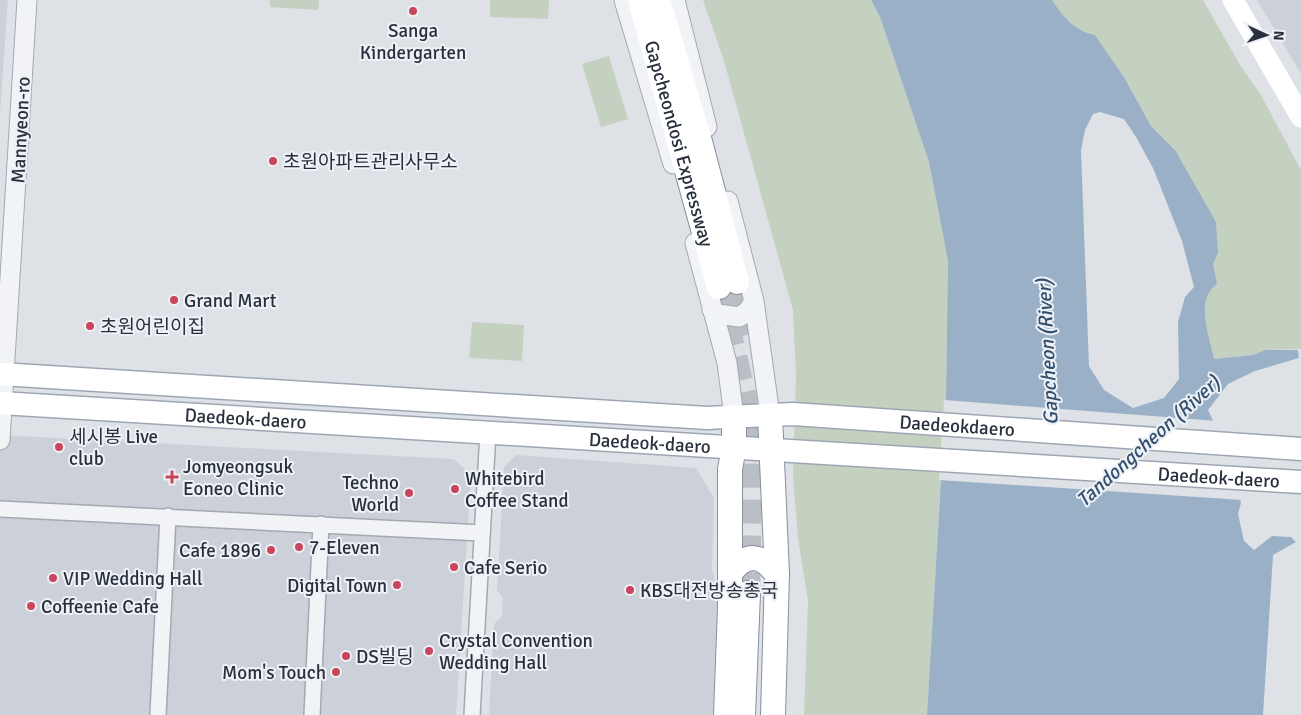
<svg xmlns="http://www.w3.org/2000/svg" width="1301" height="715" font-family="Signika,'Noto Sans KR',sans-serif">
<rect width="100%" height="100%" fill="#dee2e7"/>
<!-- built -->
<path fill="#ccd1d9" d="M0,0H8L0,113Z
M1257,0H1301V74Z
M0,435L454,459L471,475L456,715H0Z
M516,455L696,468L714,498L712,569L718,592L713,715H489L494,624L502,616L503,598L497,591L504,467Z"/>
<!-- green -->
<path fill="#c4d1c0" d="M270,0H319L318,10L270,7Z
M490,0H549L548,19L490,17Z
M703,0H871L880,17L929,162L948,261L946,396L927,715H804L808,601L798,538L793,477L796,376L793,310L724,61Z
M1052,0H1203L1240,65L1261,95L1301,170V349L1265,350L1253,355L1214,359C1210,336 1194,300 1216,284L1212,264L1218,253L1175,150L1151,126L1124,77L1095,35C1074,31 1063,16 1052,0Z
M609,56L628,119L601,127L582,64Z
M472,322L524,325L522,361L469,358Z"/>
<!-- water -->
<path fill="#9ab0c7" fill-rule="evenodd" d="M871,0H1052C1063,16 1074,31 1095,35L1124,77L1151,126L1175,150L1216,222L1218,253L1213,264L1217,284C1194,300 1210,336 1214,359L1253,355L1265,350H1298L1299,358L1255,371L1228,384L1208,410L1229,455L1241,503L1238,514L1244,541L1254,550L1272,536L1291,537L1296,542L1273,555L1263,715H927L946,396L948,261L929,162L880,17ZM1100,112L1124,119L1136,137L1153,168L1182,241L1194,287L1185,297L1178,322L1179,379L1164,398L1133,408L1104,390L1089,366L1081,150L1085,130L1093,114Z"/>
<!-- pier -->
<path fill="#dee2e7" d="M944,400L1217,421L1232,454L1243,500L939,480Z"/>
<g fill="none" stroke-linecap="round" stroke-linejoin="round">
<!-- trunk-tunnel -->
<path stroke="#babec5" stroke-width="24" stroke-dasharray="24 12" stroke-linecap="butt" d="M737,282L750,334
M719,287L745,399L751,445L748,593"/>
<!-- minor casing -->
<g stroke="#a4a9b1" stroke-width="18">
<path id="minor" d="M0,509L482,533
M158,715L168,516
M312,715L321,524
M472,715L488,432"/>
</g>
<!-- tertiary casing -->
<g stroke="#a4a9b1" stroke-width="21">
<path id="tertiary" d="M624,0L673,164
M675,0L707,127
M728,201L754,301L770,415
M695,243L727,363L734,417
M712,310L718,314L739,317L748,311L754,301
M0,440L27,0"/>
</g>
<!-- primary casing -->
<g stroke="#9ea6b3" stroke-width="25">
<g id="primary">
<path id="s1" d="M0,374L707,418L793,414L1301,449"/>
<path id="s2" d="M0,403L1301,482"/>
</g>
</g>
<!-- trunk casing -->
<g stroke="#86909e" stroke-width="26">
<g id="trunk">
<path id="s3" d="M640,0L719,287"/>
<path d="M658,0L698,134L737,282"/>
<path d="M770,415L777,574L773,715"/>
<path d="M730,573C747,552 761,554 777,574"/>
<path d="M726,715L730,608V469L734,447V417"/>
<path d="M743,715L748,593"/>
</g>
</g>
<!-- minor -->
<use href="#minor" stroke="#f1f3f6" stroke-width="15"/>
<!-- tertiary -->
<use href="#tertiary" stroke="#f1f3f6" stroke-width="19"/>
<!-- secondary -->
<path stroke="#fff" stroke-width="21" d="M1233,0L1301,117"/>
<!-- primary -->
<use href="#primary" stroke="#fff" stroke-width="22"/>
<!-- trunk -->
<use href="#trunk" stroke="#fff" stroke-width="24"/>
</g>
<!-- markers -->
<g fill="#ca455b" stroke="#eef1f5" stroke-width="2">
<circle cx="413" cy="11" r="5"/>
<circle cx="273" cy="161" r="5"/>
<circle cx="174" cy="300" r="5"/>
<circle cx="90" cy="326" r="5"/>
<circle cx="59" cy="447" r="5"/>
<path d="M169.5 469.5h5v5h5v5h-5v5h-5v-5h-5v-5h5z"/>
<circle cx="455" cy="489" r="5"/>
<circle cx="409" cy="493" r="5"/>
<circle cx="299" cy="547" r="5"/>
<circle cx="271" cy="550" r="5"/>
<circle cx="454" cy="567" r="5"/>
<circle cx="53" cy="578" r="5"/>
<circle cx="397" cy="585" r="5"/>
<circle cx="630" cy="590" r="5"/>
<circle cx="31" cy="606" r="5"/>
<circle cx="429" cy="651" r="5"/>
<circle cx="346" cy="656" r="5"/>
<circle cx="336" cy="672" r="5"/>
</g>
<g text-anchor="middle" stroke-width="4" stroke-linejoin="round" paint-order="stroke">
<!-- poi labels -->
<g font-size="19" fill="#28303e" stroke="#eef1f5" text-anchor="start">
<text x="413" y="37" text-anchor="middle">Sanga<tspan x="413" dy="22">Kindergarten</tspan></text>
<text x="283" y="168">초원아파트관리사무소</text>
<text x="184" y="307">Grand Mart</text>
<text x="100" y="333">초원어린이집</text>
<text x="69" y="443">세시봉 Live<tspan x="69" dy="22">club</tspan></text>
<text x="183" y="473">Jomyeongsuk<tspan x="183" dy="22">Eoneo Clinic</tspan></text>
<text x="465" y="485">Whitebird<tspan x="465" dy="22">Coffee Stand</tspan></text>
<text x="399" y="489" text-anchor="end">Techno<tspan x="399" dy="22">World</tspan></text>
<text x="309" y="554">7-Eleven</text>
<text x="261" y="557" text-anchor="end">Cafe 1896</text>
<text x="464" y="574">Cafe Serio</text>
<text x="63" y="585">VIP Wedding Hall</text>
<text x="387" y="592" text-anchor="end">Digital Town</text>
<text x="640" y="597">KBS대전방송총국</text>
<text x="41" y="613">Coffeenie Cafe</text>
<text x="439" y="647">Crystal Convention<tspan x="439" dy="22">Wedding Hall</tspan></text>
<text x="356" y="663">DS빌딩</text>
<text x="326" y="679" text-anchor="end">Mom's Touch</text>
</g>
<!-- street labels -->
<g font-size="19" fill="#28303e" stroke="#eef1f5">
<text transform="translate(20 130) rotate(-87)" y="7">Mannyeon-ro</text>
<text dy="7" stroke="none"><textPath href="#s3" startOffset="149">Gapcheondosi Expressway</textPath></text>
<text dy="7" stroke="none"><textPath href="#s2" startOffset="246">Daedeok-daero</textPath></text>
<text dy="7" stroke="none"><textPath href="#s1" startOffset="959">Daedeokdaero</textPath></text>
<text dy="7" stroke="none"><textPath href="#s2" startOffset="651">Daedeok-daero</textPath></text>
<text dy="7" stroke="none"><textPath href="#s2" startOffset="1221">Daedeok-daero</textPath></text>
</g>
<!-- water labels -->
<g font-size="20" font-style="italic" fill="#334f70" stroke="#eef1f5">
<text transform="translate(1047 352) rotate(-93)" y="7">Gapcheon (River)</text>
<text transform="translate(1148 441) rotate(-42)" y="7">Tandongcheon (River)</text>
</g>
</g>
<!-- north arrow -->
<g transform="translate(1266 35) rotate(93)" stroke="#eef1f5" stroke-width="4" paint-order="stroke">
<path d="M0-4L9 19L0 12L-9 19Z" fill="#28303e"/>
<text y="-8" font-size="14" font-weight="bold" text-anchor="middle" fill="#28303e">N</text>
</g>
</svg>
